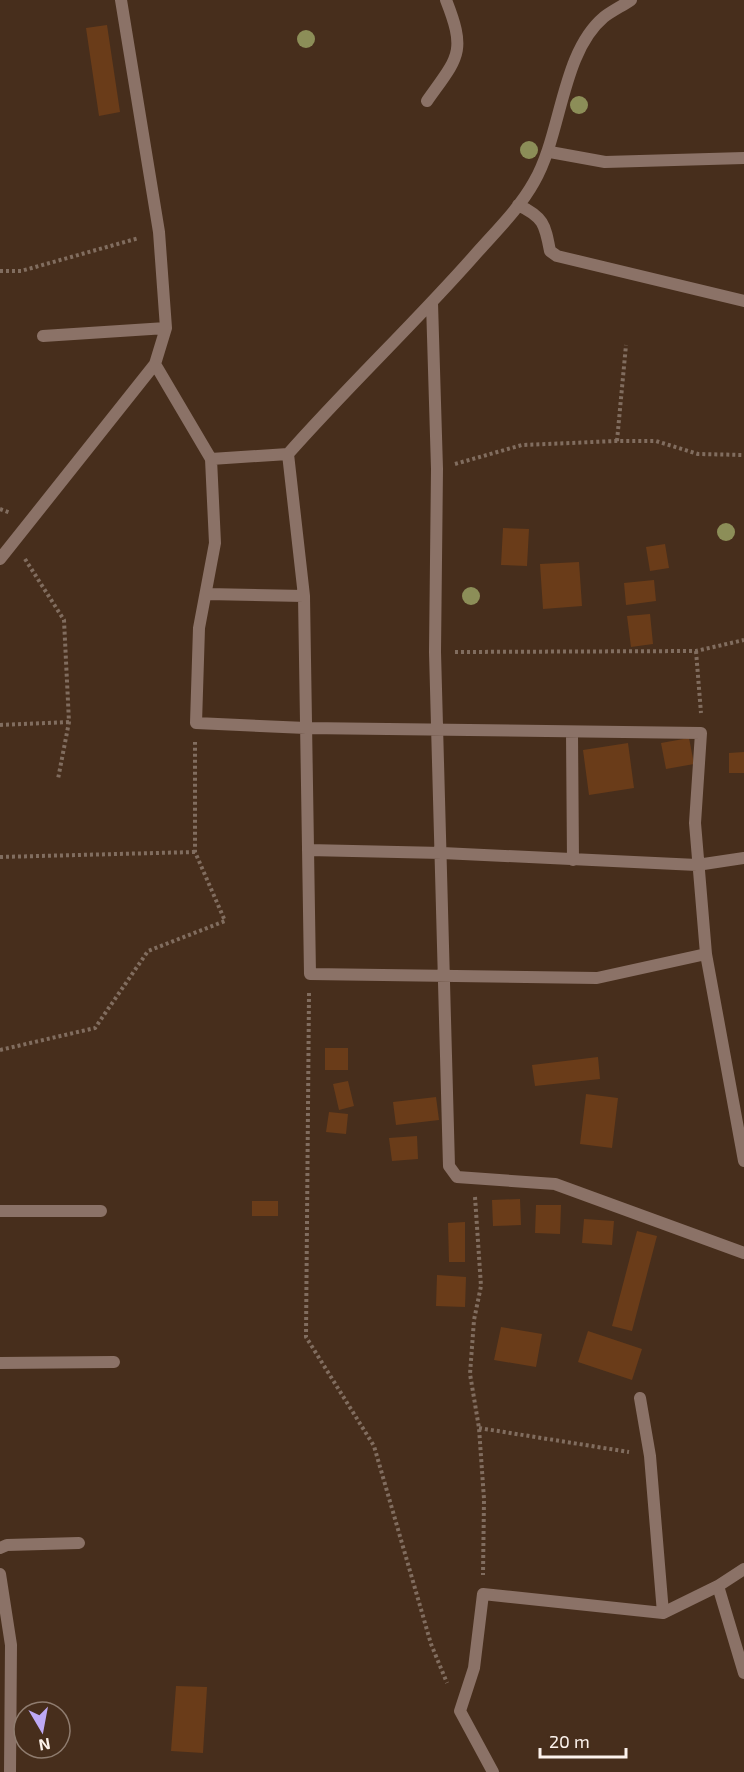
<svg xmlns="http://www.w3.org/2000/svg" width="744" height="1772" font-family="'Exo 2',sans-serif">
<rect width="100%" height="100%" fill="#472e1c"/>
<!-- building -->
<path fill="#6a3c19" d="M107,25L120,112L99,116L86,28Z
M503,528L529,529L527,566L501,565Z
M665,544L669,568L650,571L646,547Z
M579,562L582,606L543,609L540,564Z
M654,580L656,601L626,605L624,583Z
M650,614L653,644L631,647L627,616Z
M689,738L694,764L666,769L661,743Z
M628,743L634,788L589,795L583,750Z
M744,752V773H729V753Z
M325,1048H348V1070H325Z
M598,1057L600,1079L535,1086L532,1065Z
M348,1081L354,1106L339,1110L333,1084Z
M586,1094L618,1098L612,1148L580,1144Z
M436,1097L439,1120L396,1125L393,1102Z
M329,1112L348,1114L346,1134L326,1132Z
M417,1136L418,1159L392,1161L389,1138Z
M520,1199L521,1225L493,1226L492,1200Z
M252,1201H278V1216H252Z
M536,1205H561L560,1234L535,1233Z
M584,1219L614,1221L612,1245L582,1243Z
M465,1222V1262H449L448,1223Z
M637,1231L657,1236L632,1331L612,1326Z
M437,1275L466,1277L465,1307L436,1306Z
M501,1327L542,1334L536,1367L494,1360Z
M588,1331L642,1349L632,1380L578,1362Z
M176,1686L207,1687L203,1753L171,1751Z"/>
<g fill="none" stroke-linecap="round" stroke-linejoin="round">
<!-- path -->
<path stroke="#816d5f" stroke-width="4" stroke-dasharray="3 3" stroke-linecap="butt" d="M0,271H21L139,238
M617,441L626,345
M455,464L522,445L617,441H656L698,454L744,455
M0,509L11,513
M25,559L64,620L69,722L58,779
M696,651L701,713
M455,652L696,651L744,640
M0,725L69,722
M0,857L195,852
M309,993L306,1337L374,1446L431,1644L447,1683
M0,1050L95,1028L148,951L225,921L195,852V742
M475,1197L481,1286L474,1320L470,1374L479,1428L484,1499L483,1575
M479,1428L629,1452"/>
<!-- minor -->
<path stroke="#8b7267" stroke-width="12" d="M427,101C458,57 467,53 446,0
M550,152L605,162L744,158
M518,205C544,217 545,225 550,251L557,256L744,301
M432,303L437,469L435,652L449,1166L457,1177L555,1184L744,1253
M43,336L166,328
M155,364L211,459L215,543L199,628L196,723L306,728L701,733L695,823L706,954L744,1161
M288,454L304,596L310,974L597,978L706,954
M211,459L288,454C348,386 414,324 474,256C495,232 519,209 534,182C562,134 561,53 604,17C612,11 622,6 631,0
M0,559L155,364L166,328L159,232L121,0
M207,594L304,596
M572,733L573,860
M308,850L442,853L697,865L744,858
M0,1211H101
M0,1363L114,1362
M640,1398L650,1456L663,1613
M0,1548L7,1545L79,1543
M0,1574L11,1645L10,1772
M718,1586L744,1673
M493,1772L460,1711L474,1668L483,1594L663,1613L718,1586L744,1569"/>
</g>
<!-- trees -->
<g fill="#8c8e58">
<circle cx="306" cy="39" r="9"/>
<circle cx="579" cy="105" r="9"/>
<circle cx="529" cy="150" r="9"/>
<circle cx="726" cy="532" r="9"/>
<circle cx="471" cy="596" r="9"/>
</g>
<!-- north arrow -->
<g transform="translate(42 1730) rotate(170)"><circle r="28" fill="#472e1c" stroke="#8f7c6f" stroke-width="1.5"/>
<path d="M0-4.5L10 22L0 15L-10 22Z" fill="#bea9f5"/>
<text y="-9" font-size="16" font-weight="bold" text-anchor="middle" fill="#fcf2ec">N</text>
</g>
<!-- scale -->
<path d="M540 1748v9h86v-9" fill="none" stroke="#fcf2ec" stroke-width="3"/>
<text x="549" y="1748" font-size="18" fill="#fcf2ec" stroke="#472e1c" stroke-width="4.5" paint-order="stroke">20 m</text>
</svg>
